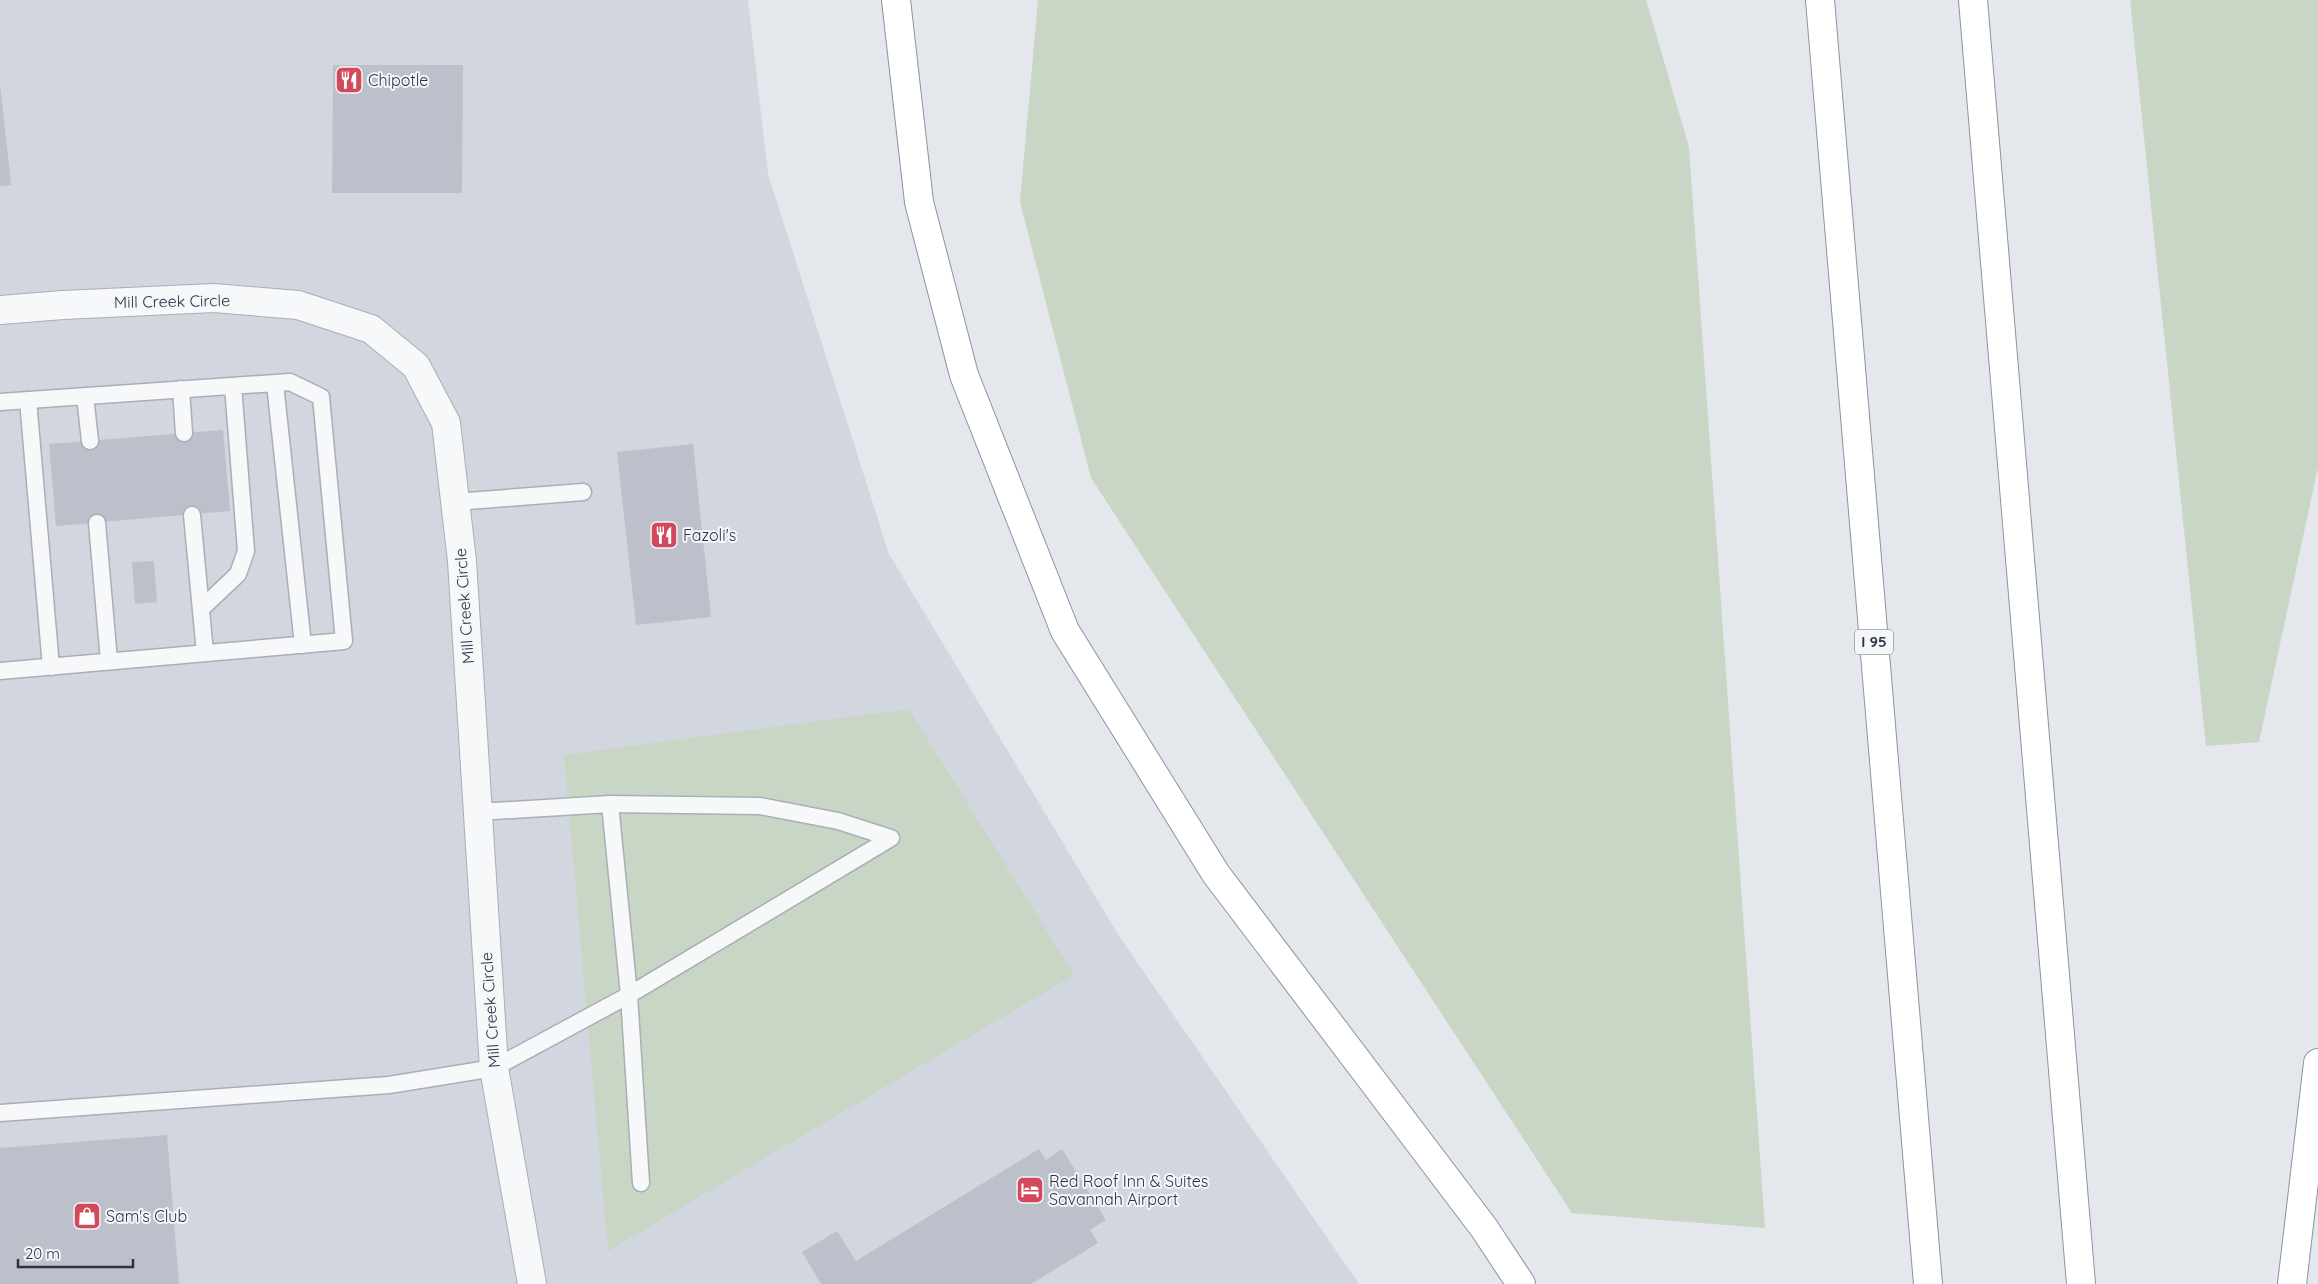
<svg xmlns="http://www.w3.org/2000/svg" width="2318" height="1284" font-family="Quicksand,sans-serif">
<rect width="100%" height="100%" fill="#e4e7ec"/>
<!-- built -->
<path fill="#d2d6de" d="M0,0H748L768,174L889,554L1119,936L1359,1284H0Z"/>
<!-- green -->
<path fill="#c9d6c5" d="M1038,0H1646L1689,147L1765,1228L1572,1213L1091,478L1020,202Z
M2130,0H2318V467L2259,742L2206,746Z
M909,709L1074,975L608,1251L564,755Z"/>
<!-- building -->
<path fill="#bbc0ca" d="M333,65H463L462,193H332Z
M0,83L11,185L0,186Z
M223,430L230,511L56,526L49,444Z
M693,444L711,617L636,625L617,452Z
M154,561L157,602L135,604L132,562Z
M167,1135L179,1284H0V1148Z
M1039,1149L1046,1160L1062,1149L1106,1220L1090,1230L1098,1243L1031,1284H821L802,1252L837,1231L856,1261Z"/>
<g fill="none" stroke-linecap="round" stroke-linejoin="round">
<!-- service casing -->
<g stroke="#a9aeb7" stroke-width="19">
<path id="service" d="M275,384L303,645
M181,389L184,433
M85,396L90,441
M28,400L51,667
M0,402L290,382L321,397L344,641L0,671
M455,502L583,492
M192,515L205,653
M97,523L109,661
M201,609L238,574L246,551L233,386
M478,812L610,804
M0,1113L389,1085L494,1068L629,995L891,838L838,821L760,806L610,804L629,995L641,1183"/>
</g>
<!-- minor casing -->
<g stroke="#a9aeb7" stroke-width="30">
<path id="minor" d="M0,310L63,305L214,298L298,305L371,329L416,366L446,423L462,561L494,1068L532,1284"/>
</g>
<!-- motorway casing -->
<g stroke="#8b94a3" stroke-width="30">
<path id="motorway" d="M896,0L919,202L964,375L1065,631L1216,874L1484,1228L1521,1284
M1820,0L1928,1284
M1973,0L2081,1284
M2292,1284L2318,1063"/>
</g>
<!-- service -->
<use href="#service" stroke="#f7f8fa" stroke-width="16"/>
<!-- minor -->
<use href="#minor" stroke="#f7f8fa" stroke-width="28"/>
<!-- motorway -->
<use href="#motorway" stroke="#fff" stroke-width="28"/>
</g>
<!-- icons -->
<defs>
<g id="restaurant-square" transform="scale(1.4375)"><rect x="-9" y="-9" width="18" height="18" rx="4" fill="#d1495b" stroke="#f4f6f9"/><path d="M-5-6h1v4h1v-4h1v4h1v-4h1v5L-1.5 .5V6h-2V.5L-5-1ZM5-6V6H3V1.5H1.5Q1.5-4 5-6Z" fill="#fff"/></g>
<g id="hotel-square" transform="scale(1.4375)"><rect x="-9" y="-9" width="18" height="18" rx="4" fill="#d1495b" stroke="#f4f6f9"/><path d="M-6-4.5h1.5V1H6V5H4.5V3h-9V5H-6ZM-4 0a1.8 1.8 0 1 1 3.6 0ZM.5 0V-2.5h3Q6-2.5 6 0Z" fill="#fff"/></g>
<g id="shop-square" transform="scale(1.4375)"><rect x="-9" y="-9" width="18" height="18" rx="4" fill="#d1495b" stroke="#f4f6f9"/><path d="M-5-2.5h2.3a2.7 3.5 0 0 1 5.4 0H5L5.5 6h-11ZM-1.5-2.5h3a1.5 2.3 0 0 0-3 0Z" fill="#fff"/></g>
</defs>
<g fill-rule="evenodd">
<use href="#restaurant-square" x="349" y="80"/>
<use href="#restaurant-square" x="664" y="535"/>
<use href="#hotel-square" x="1030" y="1190"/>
<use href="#shop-square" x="87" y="1216"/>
</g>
<g text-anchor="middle" stroke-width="4" stroke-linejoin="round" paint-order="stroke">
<!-- shield labels -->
<rect fill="#f4f6f9" stroke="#676e7b" stroke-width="1" x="1855" y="629.5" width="38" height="25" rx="4"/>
<g font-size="15" font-weight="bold" fill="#2b3445">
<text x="1874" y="647">I 95</text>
</g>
<!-- poi labels -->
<g font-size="16" fill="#2b3445" stroke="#f4f6f9" text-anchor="start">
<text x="368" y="86">Chipotle</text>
<text x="683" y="541">Fazoli's</text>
<text x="1049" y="1187">Red Roof Inn &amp; Suites<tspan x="1049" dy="18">Savannah Airport</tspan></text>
<text x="106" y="1222">Sam's Club</text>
</g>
<!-- street labels -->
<g font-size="16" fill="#2b3445" stroke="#f4f6f9">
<text transform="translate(172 301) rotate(-1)" y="6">Mill Creek Circle</text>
<text transform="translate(464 606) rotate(-94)" y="6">Mill Creek Circle</text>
<text transform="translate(490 1010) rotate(-94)" y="6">Mill Creek Circle</text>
</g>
</g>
<!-- scale -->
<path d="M18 1259v8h115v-8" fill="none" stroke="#2b3445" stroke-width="2.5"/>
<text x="25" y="1259" font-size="15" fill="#2b3445" stroke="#f4f6f9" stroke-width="4" paint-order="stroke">20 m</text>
</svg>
